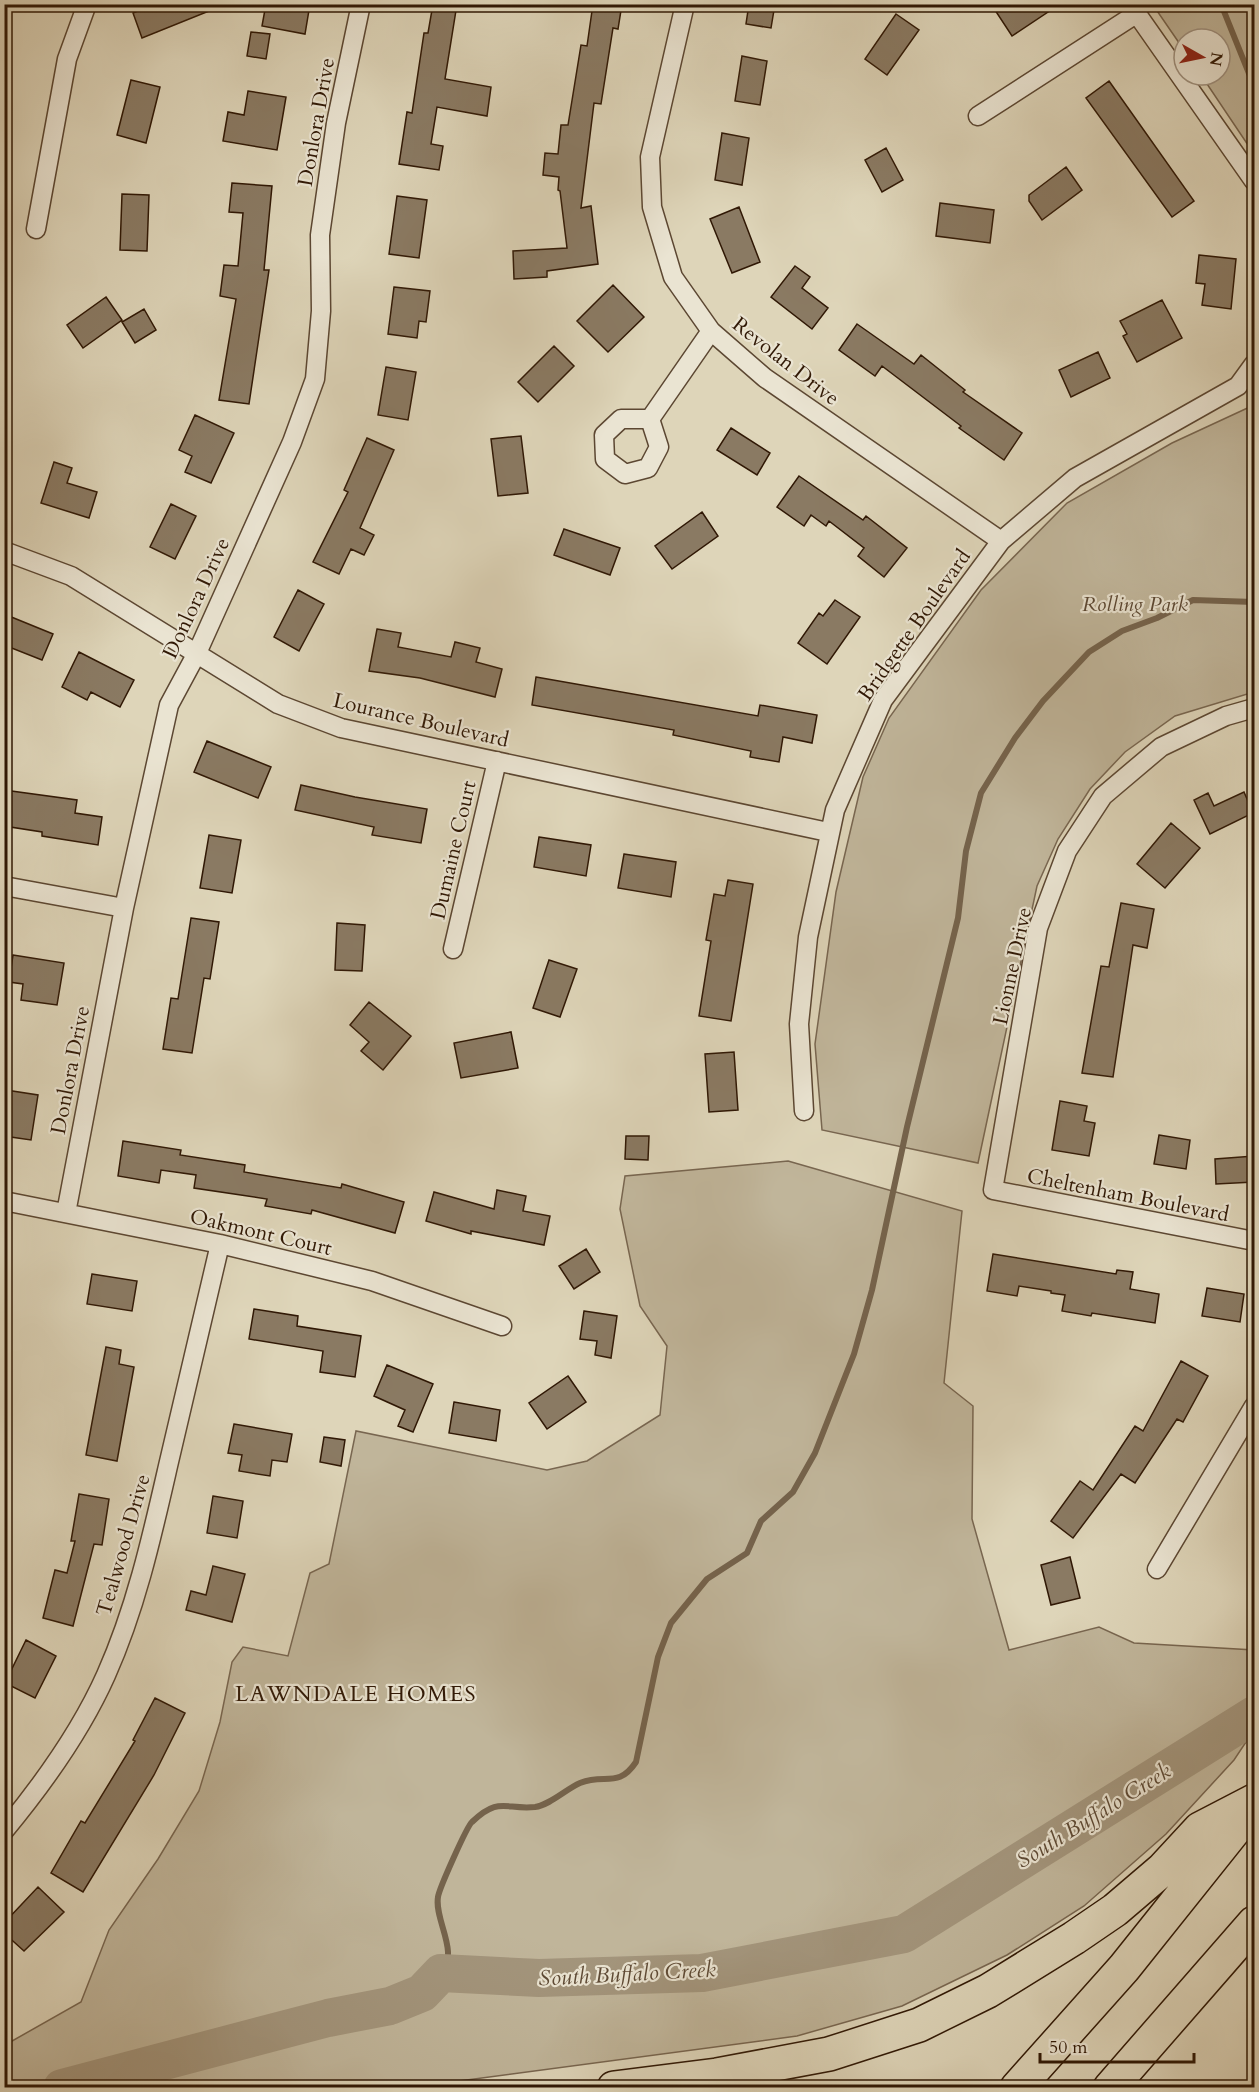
<svg xmlns="http://www.w3.org/2000/svg" width="1259" height="2092" font-family="Cardo,serif">
<rect width="100%" height="100%" fill="#ded5b9"/>
<filter id="stains"><feTurbulence type="fractalNoise" baseFrequency=".00333" numOctaves="4"/><feColorMatrix values="0 0 0 0 .2 0 0 0 0 .09 0 0 0 0 .02 0 0 0 .5 -.17"/></filter>
<radialGradient id="worn" r=".72"><stop offset=".6" stop-color="#630" stop-opacity="0"/><stop offset="1" stop-color="#630" stop-opacity=".3"/></radialGradient>
<!-- green -->
<path fill="#c0b59a" stroke="#786650" stroke-width="1.5" d="M1153,5H1254V154L1201,75H1220V39H1184V50Z
M1254,405V692L1175,716L1125,752L1090,789L1058,839L1037,886L978,1163L822,1130L815,1044L836,892L863,777L889,718L981,590L1067,503L1172,443Z
M788,1161L962,1211L944,1383L973,1406L972,1519L1009,1650L1099,1627L1134,1643L1254,1650V1730L1234,1760L1166,1834L1084,1906L1007,1955L902,2006L797,2036L414,2087H5V2045L81,2002L109,1930L158,1859L199,1791L220,1722L232,1662L243,1647L288,1656L310,1573L329,1564L356,1431L547,1470L587,1461L660,1415L667,1346L640,1306L620,1209L625,1176Z"/>
<g fill="none" stroke-linecap="round" stroke-linejoin="round">
<!-- stream -->
<path stroke="#75634c" stroke-width="6" d="M1221,4L1254,86
M441,1973C460,1952 434,1920 438,1897C439,1889 467,1826 472,1822C499,1796 505,1810 535,1807C550,1805 566,1789 580,1783C605,1773 618,1789 636,1762L658,1657L671,1623L707,1579L747,1553L761,1521L793,1492L815,1453L854,1354L872,1290L907,1127L958,918L966,851L981,793L1015,738L1043,701L1089,652L1122,631L1157,618L1193,600L1254,602"/>
<!-- river -->
<path stroke="#a3957c" stroke-width="38" d="M62,2088L328,2018L390,2006L422,1993L441,1973L539,1978L702,1973L904,1934L1254,1715"/>
</g>
<!-- building -->
<path fill="#8a7a63" stroke="#301805" stroke-width="1.5" d="M155,4H224V5L142,38L133,13Z
M266,4H310L305,34L262,26Z
M433,4H457L445,79L491,87L487,116L437,107L431,144L443,146L439,170L399,164L407,112L412,113L424,33H428Z
M593,4H622L618,29L613,28L601,104L594,103L581,208L591,206L598,264L547,271V277L514,279L513,251L567,248L560,191L558,190L559,177L543,175L545,153L558,154L561,125H568L581,45L587,46Z
M749,4H775L771,28L746,24Z
M991,4H1060L1012,36Z
M896,14L919,30L887,75L865,59Z
M251,32L270,34L266,59L247,56Z
M742,56L767,61L760,105L735,101Z
M131,80L160,87L146,143L117,135Z
M1109,81L1194,201L1172,217L1086,98Z
M248,91L286,97L277,150L223,141L228,112L244,115Z
M722,133L749,138L742,185L715,180Z
M886,148L903,180L882,192L865,160Z
M1066,167L1082,190L1042,220L1029,201V195Z
M232,183L272,186L264,270H269L249,404L219,400L236,299L220,296L224,265L238,266L243,213L229,212Z
M122,194L149,195L147,251L120,250Z
M397,196L427,200L419,258L389,254Z
M940,203L994,210L990,243L936,236Z
M739,207L760,262L732,273L710,219Z
M1199,255L1236,259L1231,309L1202,305L1205,284L1196,283Z
M795,266L810,277L802,288L828,308L812,329L771,297Z
M613,285L644,317L608,352L577,321Z
M394,287L430,291L426,322L419,321L417,338L388,334Z
M106,297L122,320L83,348L67,325Z
M1162,300L1182,338L1137,362L1123,336L1127,334L1120,321Z
M144,309L156,330L135,343L122,322Z
M857,324L914,364L921,355L965,390L963,392L1022,433L1004,460L959,428L961,426L882,366L875,376L839,350Z
M554,346L574,366L538,402L518,382Z
M1098,352L1110,378L1071,397L1059,370Z
M386,367L416,372L408,420L378,415Z
M195,415L234,433L211,483L185,472L192,456L179,450Z
M731,428L770,453L757,475L717,450Z
M521,436L528,493L498,496L491,439Z
M367,438L394,450L360,528L374,535L364,555L351,549L339,574L313,562L348,492L344,490Z
M54,462L72,468L67,483L97,492L89,518L41,503Z
M799,476L863,520L866,516L907,548L884,577L858,556L864,548L829,521L826,526L811,515L804,526L777,507Z
M171,504L196,516L175,559L150,547Z
M702,512L718,536L672,569L655,546Z
M564,529L620,548L610,575L554,555Z
M298,590L324,604L299,651L274,637Z
M835,600L860,617L827,664L798,643L819,613L823,616Z
M4,614L53,634L42,660L4,645Z
M377,629L401,633L398,647L451,657L455,642L480,648L476,662L502,669L495,697L420,678L369,671Z
M79,652L134,680L120,707L91,692L87,700L62,687Z
M536,677L758,716L760,705L817,715L812,743L783,737L779,762L750,757L751,751L673,735L674,730L532,705Z
M207,741L271,767L258,798L194,772Z
M301,785L355,797L427,809L421,843L372,835L374,827L295,810Z
M4,790L77,800L75,813L102,817L98,845L42,836V832L4,826Z
M1244,792L1253,813L1210,834L1194,800L1208,793L1214,806Z
M1171,823L1200,848L1165,888L1137,864Z
M209,835L241,840L232,893L200,888Z
M539,837L591,845L586,876L534,867Z
M624,854L676,862L671,897L618,888Z
M728,880L753,884L731,1021L699,1016L711,941L706,940L714,894L725,896Z
M1121,903L1154,909L1147,948L1133,945L1113,1077L1082,1073L1101,966L1109,967Z
M191,918L219,922L210,979L204,978L192,1053L163,1049L171,998L178,999Z
M337,923L365,925L362,971L335,970Z
M13,955L64,963L57,1005L21,1000L23,984L9,982Z
M549,960L577,969L560,1017L533,1008Z
M369,1002L411,1036L383,1070L361,1051L369,1042L350,1025Z
M511,1032L518,1068L461,1078L454,1043Z
M734,1052L738,1110L709,1112L705,1054Z
M6,1090L38,1095L31,1140L4,1136Z
M1060,1101L1087,1106L1084,1121L1095,1123L1089,1156L1052,1150Z
M1159,1135L1190,1140L1186,1169L1154,1164Z
M626,1136H649L648,1160L625,1159Z
M123,1141L181,1150L180,1155L245,1165L244,1172L341,1188L342,1184L404,1202L395,1233L312,1210L311,1214L265,1206L267,1199L194,1188L196,1175L161,1170L159,1183L118,1176Z
M1254,1156V1182L1216,1184L1215,1159Z
M497,1190L526,1196L523,1211L550,1216L544,1245L471,1231V1234L426,1221L434,1192L494,1209Z
M586,1249L600,1272L574,1289L559,1266Z
M993,1254L1116,1274L1117,1270L1133,1272L1130,1289L1159,1294L1155,1323L1092,1313L1091,1316L1062,1311L1065,1295L1051,1293V1291L1019,1286L1017,1296L987,1291Z
M92,1274L137,1281L132,1311L87,1304Z
M1207,1288L1244,1294L1240,1322L1202,1316Z
M254,1309L298,1316L297,1326L361,1336L355,1377L320,1372L323,1351L249,1339Z
M584,1311L617,1316L611,1358L595,1355L597,1341L580,1339Z
M106,1347L121,1350L119,1364L134,1367L117,1461L86,1455Z
M1181,1361L1208,1376L1183,1422L1177,1419L1135,1483L1121,1474L1073,1538L1051,1521L1080,1481L1093,1490L1135,1426L1143,1431Z
M387,1365L433,1384L413,1432L398,1426L405,1410L374,1396Z
M568,1376L586,1402L547,1429L529,1403Z
M454,1402L500,1410L496,1441L449,1433Z
M234,1424L292,1434L287,1462L272,1460L270,1476L239,1471L242,1455L228,1453Z
M324,1437L345,1440L341,1466L320,1462Z
M79,1494L109,1499L102,1545L94,1544L73,1626L43,1618L55,1570L67,1573L75,1541H71Z
M213,1496L243,1501L237,1538L207,1533Z
M1070,1557L1080,1598L1051,1605L1041,1565Z
M213,1566L245,1574L232,1622L186,1610L191,1591L206,1595Z
M26,1640L56,1656L35,1698L5,1683Z
M155,1698L185,1713L154,1775L83,1892L51,1873L81,1821L85,1823L135,1741L133,1740Z
M38,1887L64,1912L24,1951L4,1933V1923Z"/>
<g fill="none" stroke-linecap="round" stroke-linejoin="round">
<!-- street casing -->
<g stroke="#5c4732" stroke-width="21">
<path id="street" d="M685,4L650,157L652,207L673,277L711,331L765,378L1001,541
M1130,4L1254,181
M978,116L1136,14
M36,229L67,59L87,4
M650,419H621L604,435L605,459L625,474L648,468L659,447L650,419L711,331
M4,551L71,576L278,704L341,728L828,832
M1254,708L1226,716L1161,747L1103,796L1067,851L1038,928L993,1190L1254,1241
M4,886L124,908
M453,949L497,761
M804,1111L799,1024L808,937L835,810L883,700L1001,541L1075,478L1238,386L1254,364
M4,1201L220,1244L372,1281L502,1326
M66,1213L124,908L169,705L197,653L292,442L315,379L321,311L320,235L336,123L361,4
M1157,1569L1254,1406
M4,1831C43,1784 81,1731 106,1675C136,1608 152,1536 168,1466C186,1392 203,1318 220,1244"/>
</g>
<!-- highway casing -->
<g stroke="#301805" stroke-width="36">
<path id="highway" d="M614,2088L717,2075L829,2054L919,2025L988,1991L1074,1938L1115,1910L1163,1869L1200,1829L1254,1801
M1017,2088L1124,1968L1251,1809
M1110,2088L1254,1923"/>
</g>
<!-- street -->
<use href="#street" stroke="#eae4d2" stroke-width="18"/>
<!-- highway -->
<use href="#highway" stroke="#ded5b9" stroke-width="33"/>
</g>
<g text-anchor="middle" stroke-width="4.5" stroke-linejoin="round" paint-order="stroke">
<!-- street labels -->
<g font-size="21" fill="#301805" stroke="#eae4d2">
<text transform="translate(316 122) rotate(-80)" y="7">Donlora Drive</text>
<text transform="translate(786 361) rotate(38)" y="7">Revolan Drive</text>
<text transform="translate(196 598) rotate(-65)" y="7">Donlora Drive</text>
<text transform="translate(914 625) rotate(-55)" y="7">Bridgette Boulevard</text>
<text transform="translate(421 720) rotate(13)" y="7">Lourance Boulevard</text>
<text transform="translate(453 850) rotate(-77)" y="7">Dumaine Court</text>
<text transform="translate(1012 966) rotate(-78)" y="7">Lionne Drive</text>
<text transform="translate(70 1070) rotate(-79)" y="7">Donlora Drive</text>
<text transform="translate(1128 1195) rotate(11)" y="7">Cheltenham Boulevard</text>
<text transform="translate(261 1232) rotate(13)" y="7">Oakmont Court</text>
<text transform="translate(123 1545) rotate(-74)" y="7">Tealwood Drive</text>
</g>
<!-- park labels -->
<g font-size="21" font-style="italic" fill="#5b4732" stroke="#eae4d2">
<text x="1135" y="611">Rolling Park</text>
</g>
<!-- neighbourhood labels -->
<g font-size="22" letter-spacing="1.5" fill="#301805" stroke="#eae4d2">
<text x="356" y="1701">LAWNDALE HOMES</text>
</g>
<!-- water labels -->
<g font-size="22" font-style="italic" fill="#5e4a35" stroke="#eae4d2">
<text transform="translate(1093 1815) rotate(-32)" y="8">South Buffalo Creek</text>
<text transform="translate(627 1973) rotate(-3)" y="8">South Buffalo Creek</text>
</g>
</g>
<!-- margin -->
<rect width="1259" height="2092" fill="none" stroke="#ded5b9" stroke-width="24"/>
<rect x="6" y="6" width="1247" height="2080" fill="none" stroke="#301805" stroke-width="3"/>
<rect x="12" y="12" width="1235" height="2068" fill="none" stroke="#301805" stroke-width="1.5"/>
<!-- north arrow -->
<g transform="translate(1202 57) rotate(99)"><circle r="28" fill="#eae4d2" stroke="#a09280" stroke-width="1.5"/>
<path d="M0-4.5L10 22L0 15L-10 22Z" fill="#8f2418"/>
<text y="-9" font-size="16" font-weight="bold" text-anchor="middle" fill="#301805">N</text>
</g>
<!-- scale -->
<path d="M1040 2053v9h154v-9" fill="none" stroke="#301805" stroke-width="3"/>
<text x="1049" y="2053" font-size="18" fill="#301805" stroke="#eae4d2" stroke-width="4.5" paint-order="stroke">50 m</text>
<rect width="100%" height="100%" filter="url(#stains)"/>
<rect width="100%" height="100%" fill="url(#worn)"/>
</svg>
